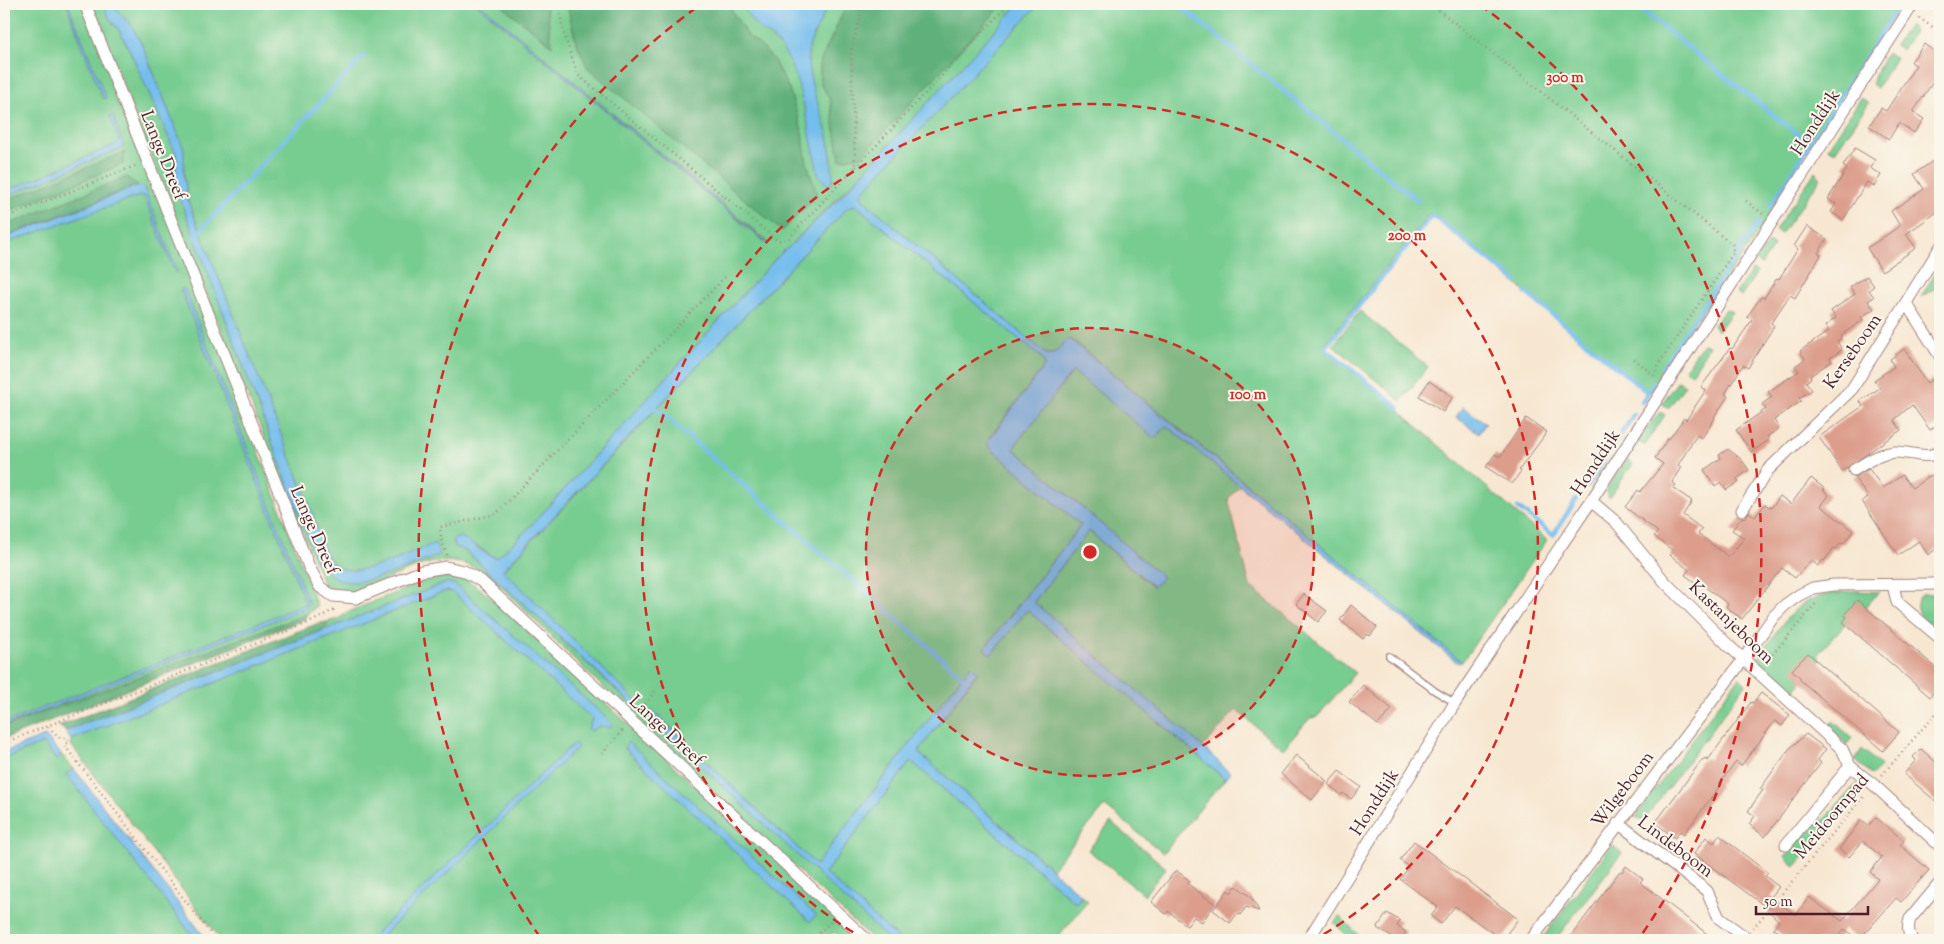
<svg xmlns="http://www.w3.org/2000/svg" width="1944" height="944" font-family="'Sorts Mill Goudy',serif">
<rect width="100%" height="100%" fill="#fbf7ec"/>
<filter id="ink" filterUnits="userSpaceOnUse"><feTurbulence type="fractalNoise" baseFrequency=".02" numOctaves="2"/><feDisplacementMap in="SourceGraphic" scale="10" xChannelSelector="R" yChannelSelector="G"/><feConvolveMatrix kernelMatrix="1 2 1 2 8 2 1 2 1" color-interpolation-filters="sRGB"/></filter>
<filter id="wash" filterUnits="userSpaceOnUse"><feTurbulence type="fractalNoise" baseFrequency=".0096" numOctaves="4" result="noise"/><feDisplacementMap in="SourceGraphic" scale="20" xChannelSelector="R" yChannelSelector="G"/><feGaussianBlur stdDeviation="1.12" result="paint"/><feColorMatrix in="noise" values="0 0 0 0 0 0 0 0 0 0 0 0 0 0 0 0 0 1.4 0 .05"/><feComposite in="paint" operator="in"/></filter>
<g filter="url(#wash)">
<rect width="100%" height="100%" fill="#f7e7d1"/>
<!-- green -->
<path fill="#77cc90" stroke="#60765e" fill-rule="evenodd" d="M4,4H90L317,606L307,614L4,735Z
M92,4H477L766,243V240L480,4H1030L789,247L781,253L525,532L497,558L492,556L477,546L455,547L464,550L474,558L633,706L636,705L637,702L503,571L848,207L855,205L1042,358L1045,365L989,438L990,448L1081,525L984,649L991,655L1027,610L1225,779L1163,853L1105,806L1052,869L918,752L978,672L971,665L816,865L825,873L911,761L1076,903L1082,896L1088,901L1056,940H873L627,711L487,573C449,554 431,560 394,576C380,582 365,588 351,594H341L324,585L136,119ZM653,711L799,849L798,850L647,716Z
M1035,4H1901L1869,49L1807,149L1773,213L1662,368L1652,392H1647L1430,213L1324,345L1547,540L1462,662L1071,339L1065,341L1054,354H1046L862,199L861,193Z
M1909,25L1915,30L1902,50L1895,45Z
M1887,53L1896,58L1877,88L1871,83Z
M1861,98L1869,103L1835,152L1828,148Z
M1815,172L1821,178L1781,234L1775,230Z
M1769,242L1774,246L1761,265L1755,260Z
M1940,265V285L1921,297Z
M1752,270L1757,272L1741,297L1736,292Z
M1726,309L1732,312L1718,331L1713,325Z
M1360,311L1428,367L1401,401L1333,345Z
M1703,344L1709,346L1692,374L1685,369Z
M1073,371L1158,436L1166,426L1169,428L1240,485L1228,499L1250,586L1355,673L1317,717L1310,718L1283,749L1236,710L1203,747L1034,602L1089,531L1153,587L1162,577L1013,448Z
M1678,381L1685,385L1668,409L1662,403Z
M1660,412L1665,415L1645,445L1636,441Z
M1628,459L1633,464L1609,498L1606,489Z
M443,577L468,580L493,599L862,940H844L834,932L824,940H815L809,935L805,940H221L72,746L71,740L312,644L415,600L321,631L331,621L340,618L346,613L428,579Z
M1854,591L1879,592L1853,622L1846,623L1818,654L1820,661L1794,691L1756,661C1770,642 1784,616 1804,603C1818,594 1838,593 1854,591Z
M1922,594H1940V632C1927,621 1907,612 1922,594Z
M1739,677L1746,684L1644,820L1635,817Z
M1833,721L1852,738L1847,744L1827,727Z
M43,743L56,759L61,754L74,769L67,775L201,940H4V759Z
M1862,749L1881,766L1872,775L1855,760Z
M1857,784L1861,789L1795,867L1785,857L1813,822L1818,826Z
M1111,822L1166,868L1144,895L1088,850Z
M1612,845L1622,853L1555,940H1541Z
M1340,916L1363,940H1352L1334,923Z"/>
<!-- forest -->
<path fill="#61b07a" stroke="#566852" d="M500,4H546L552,46Z
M567,4H731L732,11L741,26L749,37L760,45L773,59L789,89L801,127L807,163L817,195L782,231L588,68L576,42Z
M847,4H1003L862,156L840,160L830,100L820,82V62Z
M125,152L123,164L4,213V201Z
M126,177L138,185L4,237V226Z
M307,614L305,619L4,739V727Z
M331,621L321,631L65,731L59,726L316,624Z"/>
<!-- water -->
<path fill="#75bded" stroke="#606e8c" d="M66,4H68L106,98L103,99Z
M103,4H114L121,15L130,23L142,44L184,149V174L188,201L313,514C318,529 322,553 334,564C354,583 413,552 435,543L440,555C418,563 361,590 339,580C329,575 323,568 316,559L176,188V154L131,53L119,30L109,18Z
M477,4H480L768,243H766Z
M744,4H762L768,12C778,15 788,13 794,4H826C824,23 807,38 808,58C808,83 822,113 828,137C831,151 832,165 833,179L831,184L828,185L819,176C810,139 803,85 785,53C775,34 748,29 744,4Z
M1019,4H1039L861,193L862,199L1046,354H1054L1065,341L1070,339L1462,662L1458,663L1169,428L1166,426L1156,438L1153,437L1073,371L1013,448L1163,577L1154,587L1089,531L1034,602L1203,747L1230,773L1225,779L1027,610L991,655L984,649L1081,525L990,448L987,442L1045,365L1042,358L855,205L848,207L503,570L637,702L636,705L634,706L474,558L464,550L455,547L453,539L461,537C472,543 486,555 497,558L525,532L781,253L789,247L846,191Z
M113,115L124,147L4,197V192L115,145L119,141L110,116Z
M142,186L144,188L177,272L175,273L144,196L136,197L4,244V238L132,188Z
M184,288L309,604L306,608L4,726V723L306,604L181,290Z
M1463,407L1486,423L1479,433L1456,417Z
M445,583H452L457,586L609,720L612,724L611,727L599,726L591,731L588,729L592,719L466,604L452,592L446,591L71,740L65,731Z
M971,665L978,671L918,752L1082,896L1076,903L911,761L825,873L900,940H889L647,716L652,711L816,865Z
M45,736L61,754L56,760L43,743L4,759V752Z
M628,742L816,915L810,922L624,748Z
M574,743L578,747L378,940H369Z
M74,769L207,940H196L66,774Z"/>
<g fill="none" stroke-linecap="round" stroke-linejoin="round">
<!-- stream -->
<path stroke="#75bded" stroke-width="4.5" d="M1178,4L1418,201
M1634,4L1810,144
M1770,207L1900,4
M194,237L364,56
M1525,292L1647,392
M1662,368L1758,223
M1642,402L1654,383
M1399,408L1325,348L1432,215L1517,282
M657,409L962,676
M1588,486L1634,414
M1518,508L1553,535L1576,500"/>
</g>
<g id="blocks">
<!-- building -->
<path fill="#dc9d8c" d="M1924,44L1940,55V60L1934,69L1939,73L1913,112L1924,119L1914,133L1899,123L1889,139L1869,126L1881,108L1886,111L1916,65L1911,62Z
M1855,148L1875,160L1870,168L1881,175L1874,186L1867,182L1843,220L1831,212L1836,204L1828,199L1847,169L1843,166Z
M1940,156V210L1906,234L1916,248L1882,271L1867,248L1900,226L1891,211L1924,189L1914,174Z
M1807,226L1827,239L1818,253L1821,255L1795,298L1790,295L1771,323L1774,326L1748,368L1743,365L1725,394L1728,396L1714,417L1715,418L1702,438L1697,435L1678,465L1681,467L1672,482L1676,485L1673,488L1692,501L1683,515L1702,529L1698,534L1729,557L1744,538L1732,530L1742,517L1745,518L1749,512L1755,517L1765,504L1771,508L1780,496L1791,504L1811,478L1825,489L1823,490L1829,495L1821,506L1853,531L1843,544L1841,543L1836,549L1834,548L1824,561L1823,560L1818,566L1811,560L1795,578L1782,568L1742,619L1726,607L1728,604L1700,583L1699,585L1685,575L1689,570L1670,555L1673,551L1654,536L1658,532L1625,507L1638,490L1640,492L1663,464L1655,458L1668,438L1669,439L1684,418L1686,420L1706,390L1701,387L1730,348L1732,349L1752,320L1747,317L1761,297L1764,298L1777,278L1779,279L1798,249L1794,246Z
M1867,276L1874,286L1869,290L1874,297L1868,301L1874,309L1861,317L1863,320L1841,335L1842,338L1837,341L1842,350L1830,358L1832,361L1810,376L1811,378L1806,382L1812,390L1799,398L1801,401L1774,420L1779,428L1767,437L1769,440L1751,452L1736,430L1766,409L1762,404L1772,397L1768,392L1799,371L1795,366L1805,359L1800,351L1829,331L1825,326L1836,318L1831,311L1855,294L1850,287Z
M1904,349L1927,383L1934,378L1940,387V422L1930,430L1912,405L1894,420L1901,430L1842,471L1819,437L1863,406L1860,401L1880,388L1874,380L1894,367L1890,359Z
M1429,381L1453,397L1443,412L1419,396Z
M1526,418L1547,432L1519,470L1521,471L1512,484L1486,467L1495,454L1500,457Z
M1728,449L1741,459L1749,470L1737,479L1739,482L1726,490L1721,482L1715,486L1704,470L1721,458L1719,455Z
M1869,469L1883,488L1902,475L1912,488L1931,475L1940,488V546L1928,555L1919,541L1898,555L1862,501L1868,497L1854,477Z
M1304,594L1327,611L1318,622L1296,604Z
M1857,600L1940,671V684L1930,697L1843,622L1847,617L1844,615Z
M1351,605L1377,627L1370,636L1367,634L1363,639L1340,620Z
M1808,653L1899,732L1883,751L1799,679L1801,678L1792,670Z
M1363,685L1392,709L1378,725L1349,702Z
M1761,693L1790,715L1782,726L1775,721L1741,766L1736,762L1719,784L1720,786L1684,834L1680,831L1675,838L1655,823L1702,760L1706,758L1708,760L1751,702L1753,703Z
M1806,734L1826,749L1818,760L1821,763L1765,837L1749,824L1755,816L1748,811L1763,790L1760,789L1790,748Z
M1921,749L1940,766V805L1904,774L1916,760L1913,757Z
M1296,755L1327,781L1312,800L1281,774Z
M1339,771L1361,787L1351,799L1343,793L1341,795L1328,784Z
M1876,817L1904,841L1900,845L1929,870L1901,902L1896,898L1859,940L1844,929L1836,940H1789L1773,928L1779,921L1758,901L1694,854L1706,837L1714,843L1719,835L1768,873L1765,876L1779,887L1771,897L1796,915L1809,897L1842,921L1878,879L1870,872L1882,857L1863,841L1849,857L1839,849L1861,820L1868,826Z
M1414,841L1518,919L1502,940L1455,906L1441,924L1431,916L1438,907L1400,879L1409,867L1400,860Z
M1626,866L1643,879L1640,882L1715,940H1568L1620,871L1622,872Z
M1176,870L1190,881L1188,884L1215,904L1202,922L1194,917L1187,926L1168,911L1166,914L1151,902Z
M1236,886L1251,897L1259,911L1246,907L1240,915L1237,914L1230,923L1213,910L1228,890L1231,893Z
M1387,913L1400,921L1397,926L1406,932L1401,940H1396L1377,928Z"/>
</g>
</g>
<g filter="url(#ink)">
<use href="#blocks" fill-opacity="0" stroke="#a0837e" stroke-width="1"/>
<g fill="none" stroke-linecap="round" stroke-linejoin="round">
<!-- lane casing -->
<g stroke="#a0837e" stroke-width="8">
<path id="lane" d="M1389,656L1435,691L1455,703"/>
</g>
<!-- street casing -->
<g stroke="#a0837e" stroke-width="13">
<path id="street" d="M85,4L309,567L320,587L333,596L356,598L422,571L446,567L464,571L481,581L867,940
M1906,303L1940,356
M1854,470C1867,462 1878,454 1894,452C1909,451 1927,461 1940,451
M1591,501L1616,522L1665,582L1729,646L1842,749L1850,766L1874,785L1940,846
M1742,510L1768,470L1852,389L1940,248
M1893,585L1897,602L1940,638
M1618,823L1707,891L1719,918L1749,940
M1786,845L1850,766
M1308,940L1455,703L1591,501L1913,4
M1531,940L1743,660L1774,616L1785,605L1799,595L1813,588L1834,585L1940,584
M1912,940C1908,933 1907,927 1910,919L1940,883"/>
</g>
<!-- path -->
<path stroke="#a0837e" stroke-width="2.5" stroke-dasharray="1 4" stroke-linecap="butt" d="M558,4L564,34L578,75L778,241L788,239L855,167L851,51L860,18L862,4
M1431,4L1733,245V253L1660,362L1654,376
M1919,18L1940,32
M856,167L1009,4
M1746,201L1763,214
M4,218L135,166
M1634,359L1654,375
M447,555L441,539L440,527L496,514L727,275
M1766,662L1818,601
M639,712L657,689
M48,727L60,738H67L69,742L64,745L216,940
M4,743L313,621L335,609
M602,754L624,729
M1882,775L1940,709
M1753,928L1865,795
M812,940L831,922"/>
<!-- lane -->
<use href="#lane" stroke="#fff" stroke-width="5.5"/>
<!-- street -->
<use href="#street" stroke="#fff" stroke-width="11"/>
</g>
</g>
<!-- distance rings -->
<circle cx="1090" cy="552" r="224" fill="#d62828" fill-opacity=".12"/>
<g fill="none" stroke="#d62828" stroke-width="2.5" stroke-dasharray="9 6">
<circle cx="1090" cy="552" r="224"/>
<path d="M866 940A448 448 0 1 1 1314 940"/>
<path d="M540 937A672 672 0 0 1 700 5M1480 5A672 672 0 0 1 1640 937"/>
</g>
<g text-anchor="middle" stroke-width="4" stroke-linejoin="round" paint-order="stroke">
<!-- street labels -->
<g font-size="18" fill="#4a1f2b" stroke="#fbf7ec">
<text transform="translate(1815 122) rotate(-57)" y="6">Honddijk</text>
<text transform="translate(164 155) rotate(68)" y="6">Lange Dreef</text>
<text transform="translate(1852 351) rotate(-55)" y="6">Kerseboom</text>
<text transform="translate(1595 462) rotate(-57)" y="6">Honddijk</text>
<text transform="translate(315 530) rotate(66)" y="6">Lange Dreef</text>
<text transform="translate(1732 622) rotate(44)" y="6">Kastanjeboom</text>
<text transform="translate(667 730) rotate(43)" y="6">Lange Dreef</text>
<text transform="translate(1622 789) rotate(-53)" y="6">Wilgeboom</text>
<text transform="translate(1374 802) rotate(-58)" y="6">Honddijk</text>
<text transform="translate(1831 816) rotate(-50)" y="6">Meidoornpad</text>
<text transform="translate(1676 846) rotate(37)" y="6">Lindeboom</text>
</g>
</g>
<circle cx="1090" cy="552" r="8" fill="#d62828" stroke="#fbf7ec" stroke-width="2.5"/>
<g font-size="15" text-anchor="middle" font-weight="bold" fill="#d62828" stroke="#fbf7ec" stroke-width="4" stroke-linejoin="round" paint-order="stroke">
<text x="1565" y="82">300 m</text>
<text x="1407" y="240">200 m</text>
<text x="1248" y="399">100 m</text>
</g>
<!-- margin -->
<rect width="1944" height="944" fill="none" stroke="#fbf7ec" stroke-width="20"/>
<!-- scale -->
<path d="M1756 906v8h112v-8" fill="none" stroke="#4a1f2b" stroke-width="2.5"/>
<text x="1764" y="906" font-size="15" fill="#4a1f2b" stroke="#fbf7ec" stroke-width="4" paint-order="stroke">50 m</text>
</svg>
